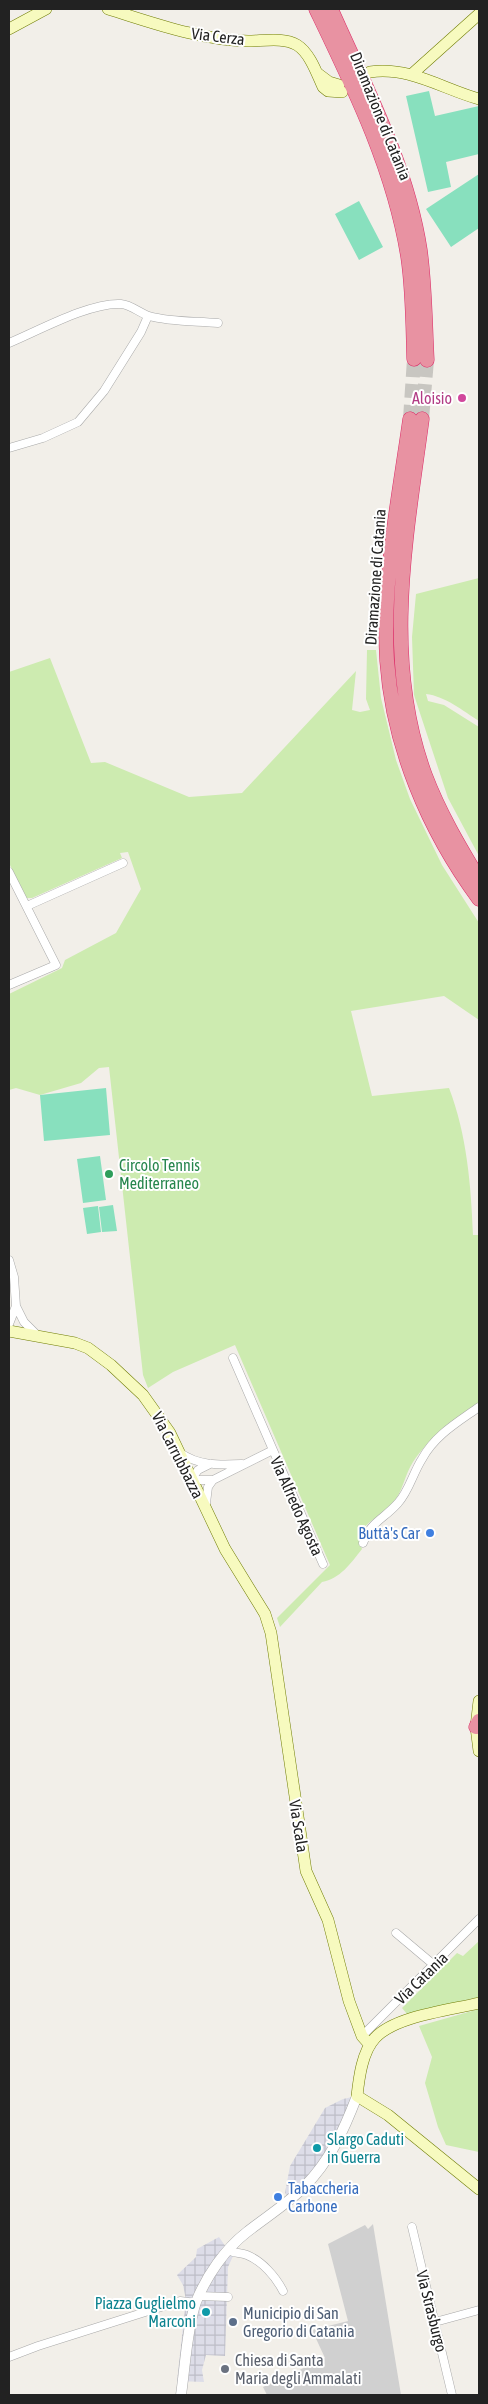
<svg xmlns="http://www.w3.org/2000/svg" width="488" height="2404" font-family="'Asap Condensed',sans-serif">
<defs>
<pattern id="plaza-grid" width="8" height="8" patternUnits="userSpaceOnUse" patternTransform="scale(1.25)"><rect width="8" height="8" fill="#dddde8"/><path d="M0 4h8M4 0v8" fill="none" stroke="#bdbdc7"/></pattern>
</defs>
<rect width="100%" height="100%" fill="#f2efe9"/>
<!-- religious -->
<path fill="#d0d0d0" d="M373,2224L401,2395H267L263,2387L325,2358L312,2330L348,2321L328,2244L365,2225L368,2229Z"/>
<!-- grass -->
<path fill="#cdebb0" d="M479,578V721C463,711 445,696 426,694L428,701L444,705L479,727V856L448,798L414,695L412,637L416,594Z
M367,650H376L381,698L396,760L410,799L442,865L479,923V1020L444,996L351,1011L372,1096L449,1088C467,1135 471,1185 473,1235H479V1404C455,1421 430,1436 413,1462C405,1474 403,1491 393,1503C381,1519 352,1524 362,1549C351,1563 340,1579 322,1582L280,1627L277,1618L330,1565L235,1345L173,1372L148,1388L143,1375L109,1067L99,1068L81,1083L40,1095L16,1088L9,1090V994L62,968L65,960L116,933L141,889L128,852L120,853L122,858L32,898H26L9,863V672L50,658L91,763L105,762L189,797L242,793L356,671L352,710L360,712L370,710L366,699Z
M479,1941V1997L407,2014L402,2008L457,1953L463,1956Z
M479,2009V2152L446,2145L438,2127L425,2083L432,2057L419,2026Z"/>
<!-- pitch -->
<path fill="#88e0be" d="M429,91L435,116L479,106V154L446,162L451,187L428,192L406,96Z
M479,174V228L451,247L426,209Z
M359,201L383,247L359,260L335,214Z
M106,1088L110,1135L44,1141L40,1095Z
M100,1156L106,1200L83,1203L77,1159Z
M113,1205L117,1231L102,1232L99,1207Z
M98,1206L101,1232L87,1234L83,1208Z"/>
<!-- plaza -->
<path fill="url(#plaza-grid)" d="M357,2096L339,2138L291,2199L285,2193L290,2166L325,2108L343,2099Z
M219,2237L228,2250L234,2254L228,2267L225,2356L206,2355L202,2370L204,2382L177,2381L186,2300L183,2285L177,2275L196,2257L197,2249Z"/>
<g fill="none" stroke-linecap="round" stroke-linejoin="round">
<!-- motorway-tunnel -->
<path stroke="#c8c6c1" stroke-width="14" stroke-dasharray="14 7" stroke-linecap="butt" d="M410,419L414,359
M422,419L427,360"/>
<!-- minor casing -->
<g stroke="#a9a9a9" stroke-width="9">
<path id="minor" d="M9,343C38,331 90,302 121,304C132,305 139,313 149,316C170,322 196,321 218,323
M9,448L43,438L78,422L104,391L141,332L148,316
M9,872L56,965L9,985
M27,906L123,863
M9,1260L14,1277L16,1306L24,1322L38,1336
M9,1324L16,1306
M233,1358L273,1450
M179,1452C198,1466 219,1465 242,1464
M210,1464L198,1470L191,1480H213L273,1450L323,1564
M206,1503L208,1487L213,1480
M363,1543C370,1522 384,1519 398,1503C409,1491 413,1473 422,1459C435,1435 458,1422 479,1407
M396,1933L434,1965
M362,2036L479,1919
M412,2227L452,2395
M228,2250C235,2254 240,2252 247,2255C262,2261 276,2277 283,2291
M199,2296L228,2297
M435,2322L479,2310
M9,2357L38,2346L180,2301L196,2303"/>
</g>
<!-- tertiary casing -->
<g stroke="#a9a9a9" stroke-width="11">
<path id="tertiary" d="M181,2395C185,2368 187,2327 196,2302C207,2275 225,2249 247,2232C266,2217 287,2204 304,2187C330,2161 344,2130 357,2096"/>
</g>
<!-- secondary casing -->
<g stroke="#707d05" stroke-width="12">
<path id="secondary" d="M108,9C154,23 199,40 248,41C263,41 284,37 297,45C310,53 317,74 323,87L328,91L342,92
M9,29L46,9
M370,72C409,66 443,89 479,99
M317,73L329,82L339,85
M411,75L479,14
M9,1331L75,1343L88,1348L111,1365L143,1395L170,1433L225,1549L265,1614L271,1633L306,1871L328,1920L349,2001L362,2036L370,2045
M479,1701L476,1727L479,1751
M479,2003C451,2010 395,2016 375,2038C362,2052 359,2078 357,2096L388,2115L479,2189"/>
</g>
<!-- motorway casing -->
<g stroke="#dc2a67" stroke-width="15">
<path id="motorway" d="M316,9C354,88 394,169 408,257C413,290 413,325 414,359
M331,9C365,86 407,165 420,250C425,286 425,323 427,360
M410,419C399,498 382,580 387,661C393,746 428,830 479,899
M422,419C406,538 382,659 425,775C439,812 459,846 479,879
M476,1727L479,1721"/>
</g>
<!-- minor -->
<use href="#minor" stroke="#fff" stroke-width="8"/>
<!-- tertiary -->
<use href="#tertiary" stroke="#fff" stroke-width="10"/>
<!-- secondary -->
<use href="#secondary" stroke="#f7fabf" stroke-width="11"/>
<!-- motorway -->
<use href="#motorway" stroke="#e892a2" stroke-width="14"/>
</g>
<!-- markers -->
<circle fill="#d1479c" stroke="#fff" stroke-width="2" cx="462" cy="398" r="5"/>
<circle fill="#2e9e5b" stroke="#fff" stroke-width="2" cx="109" cy="1174" r="5"/>
<g fill="#3f7fe0" stroke="#fff" stroke-width="2">
<circle cx="430" cy="1533" r="5"/>
<circle cx="278" cy="2197" r="5"/>
</g>
<g fill="#0f9aa8" stroke="#fff" stroke-width="2">
<circle cx="317" cy="2148" r="5"/>
<circle cx="206" cy="2312" r="5"/>
</g>
<circle fill="#5c6f8a" stroke="#fff" stroke-width="2" cx="233" cy="2322" r="5"/>
<circle fill="#6b7280" stroke="#fff" stroke-width="2" cx="225" cy="2369" r="5"/>
<g text-anchor="middle" stroke-width="4" stroke-linejoin="round" paint-order="stroke">
<!-- street labels -->
<g font-size="16" fill="#222" stroke="#fff">
<text transform="translate(218 36) rotate(7)" y="6">Via Cerza</text>
<text transform="translate(381 116) rotate(68)" y="6">Diramazione di Catania</text>
<text transform="translate(375 577) rotate(-86)" y="6">Diramazione di Catania</text>
<text transform="translate(178 1455) rotate(63)" y="6">Via Carrubbazza</text>
<text transform="translate(297 1506) rotate(66)" y="6">Via Alfredo Agosta</text>
<text transform="translate(299 1826) rotate(81)" y="6">Via Scala</text>
<text transform="translate(421 1978) rotate(-44)" y="6">Via Catania</text>
<text transform="translate(432 2311) rotate(76)" y="6">Via Strasburgo</text>
</g>
<!-- hotel labels -->
<g font-size="16" fill="#b23c85" stroke="#fff" text-anchor="end">
<text x="452" y="404">Aloisio</text>
</g>
<!-- leisure labels -->
<g font-size="16" fill="#27864d" stroke="#fff" text-anchor="start">
<text x="119" y="1171">Circolo Tennis<tspan x="119" dy="18">Mediterraneo</tspan></text>
</g>
<!-- shop labels -->
<g font-size="16" fill="#366cbe" stroke="#fff" text-anchor="end">
<text x="420" y="1539">Buttà's Car</text>
<text x="288" y="2194" text-anchor="start">Tabaccheria<tspan x="288" dy="18">Carbone</tspan></text>
</g>
<!-- culture labels -->
<g font-size="16" fill="#0d838f" stroke="#fff" text-anchor="start">
<text x="327" y="2145">Slargo Caduti<tspan x="327" dy="18">in Guerra</tspan></text>
<text x="196" y="2309" text-anchor="end">Piazza Guglielmo<tspan x="196" dy="18">Marconi</tspan></text>
</g>
<!-- service labels -->
<g font-size="16" fill="#4e5e75" stroke="#fff" text-anchor="start">
<text x="243" y="2319">Municipio di San<tspan x="243" dy="18">Gregorio di Catania</tspan></text>
</g>
<!-- worship labels -->
<g font-size="16" fill="#5b616d" stroke="#fff" text-anchor="start">
<text x="235" y="2366">Chiesa di Santa<tspan x="235" dy="18">Maria degli Ammalati</tspan></text>
</g>
</g>
<!-- border -->
<rect width="488" height="2404" fill="none" stroke="#222222" stroke-width="20"/>
</svg>
